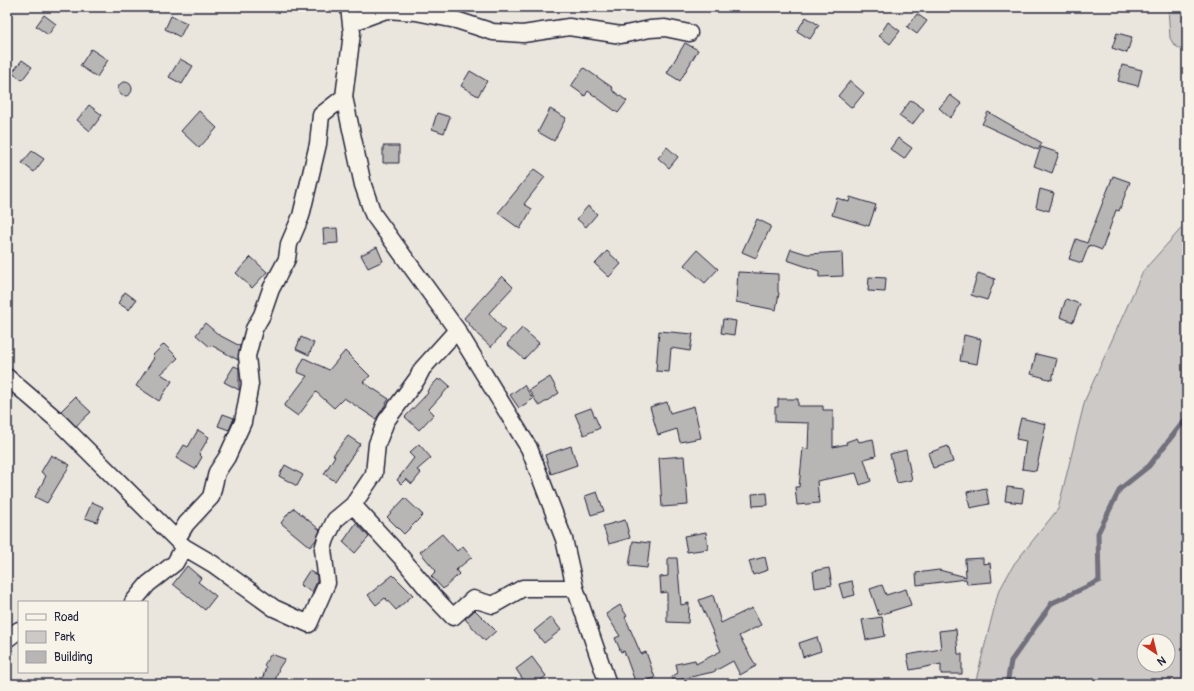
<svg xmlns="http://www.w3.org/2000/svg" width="1194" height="691" font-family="Pangolin,sans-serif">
<rect width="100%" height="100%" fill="#eae6de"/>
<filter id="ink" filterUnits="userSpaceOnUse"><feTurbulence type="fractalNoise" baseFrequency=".025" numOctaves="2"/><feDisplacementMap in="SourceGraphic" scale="8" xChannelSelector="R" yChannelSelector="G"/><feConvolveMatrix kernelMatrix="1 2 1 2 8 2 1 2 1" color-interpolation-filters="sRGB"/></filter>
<g filter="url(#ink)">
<!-- green -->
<path fill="#cdc9c6" stroke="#787680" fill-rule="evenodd" d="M1168,7H1187V53L1174,45L1170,38Z
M1187,222V684H975L998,593L1014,564L1058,509L1085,400L1143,271ZM1144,641H1168V665H1144Z"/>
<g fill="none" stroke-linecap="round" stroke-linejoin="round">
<!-- stream -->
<path stroke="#716f7b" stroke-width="5" d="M1007,684L1011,661L1052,603L1099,581L1098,533L1120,489L1149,466L1187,417"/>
</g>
<!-- building -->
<path fill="#b8b6b5" stroke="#22223b" d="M917,14L927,21L917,34L907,27Z
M44,15L56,24L48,35L36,26Z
M171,16L187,23L180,37L165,29Z
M806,17L819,25L810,39L797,31Z
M888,22L900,31L890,44L879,36Z
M1117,33L1132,37L1127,53L1112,48Z
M685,43L698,50L680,81L667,73Z
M91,49L108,60L97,77L80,66Z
M180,59L193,66L182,84L169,77Z
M22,60L32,67L22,80L12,73Z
M1122,65L1142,70L1138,86L1118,81Z
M584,68L613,88L612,90L627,101L618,113L588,91L585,96L571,86Z
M470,71L487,81L478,96L461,86Z
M850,81L864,93L852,108L838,96Z
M118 89a7 7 0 1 1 14 0a7 7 0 1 1-14 0Z
M950,95L962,104L950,118L939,108Z
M911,100L924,109L912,125L899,116Z
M89,105L102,115L90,131L77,120Z
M550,109L566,118L554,141L538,132Z
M199,111L217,128L199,148L181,131Z
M988,112L1042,143L1038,150L982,124Z
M437,113L450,117L444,133L432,129Z
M898,138L912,148L904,159L890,149Z
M383,146H399V163H383Z
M667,147L678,157L669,168L658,158Z
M1041,147L1059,153L1052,173L1034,166Z
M32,151L44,159L34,172L22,163Z
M534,169L545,177L524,204L532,209L520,229L498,213Z
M1113,176L1130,182L1119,211L1116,210L1102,250L1089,245L1082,263L1069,259L1076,239L1087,243Z
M1040,189L1054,193L1049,211L1036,207Z
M850,197L876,205L869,226L832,215L837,198L849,202Z
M588,206L597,214L586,227L577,219Z
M757,219L771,226L756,258L742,252Z
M337,228L338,243L324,244L323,229Z
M377,247L383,261L368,268L361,255Z
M791,249L807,254L842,252L843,276L819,277V271L787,260Z
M697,250L718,269L705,283L684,265Z
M607,251L621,264L609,277L595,264Z
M251,257L267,272L252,288L236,273Z
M738,272L778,274V292L779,293L776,310L736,302Z
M978,273L995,279L987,300L971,295Z
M502,276L513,287L489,313L505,331L491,347L476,333L464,318Z
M869,277L886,278L885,292L868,291Z
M125,292L136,300L129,310L118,303Z
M1066,299L1080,304L1073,322L1060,317Z
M723,319L736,321L734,335L721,333Z
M205,323L219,335L240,346L238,360L211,345L210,347L196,335Z
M522,328L539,343L524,359L507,344Z
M659,331L693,334L690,351L671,348L669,372L656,371Z
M964,335L981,339L977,364L960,361Z
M301,337L314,343L309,355L296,349Z
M164,344L178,358L161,374L172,381L159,401L136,386L154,358L152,356Z
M345,351L370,376L363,382L389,399L376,419L344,398L334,408L316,392L298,416L284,406L307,376L297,372L304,358L329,370Z
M1036,354L1057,359L1052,380L1031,374Z
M234,366L239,368V390L224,382Z
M550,377L559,393L539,406L529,390Z
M438,379L440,381L442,379L450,386L429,409L434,414L419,430L405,417L428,393L427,391Z
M524,385L533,399L519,408L510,395Z
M75,397L91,412L76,426L61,411Z
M778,399H798V406H823V410H833V447L847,444L846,442L857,438L859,442L873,439L876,456L864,459L871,481L860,485L856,473L817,481L819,503L797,505L795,487H799L803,448L808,449L809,423L775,422V407H778Z
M667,402L670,413L694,406L701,438L680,442L677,429L658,435L650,407Z
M591,408L600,428L584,435L575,414Z
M223,414L234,418L229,430L218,426Z
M1021,418L1046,424L1036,471L1022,469L1026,441L1016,439Z
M198,430L209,437L199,454L202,457L195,469L176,458L184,445L188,447Z
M348,436L360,444L335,481L324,474L335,456L333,455Z
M419,444L431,458L417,470L421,473L412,484L406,479L401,484L397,480L414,458L409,453Z
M571,446L577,465L551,474L545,455Z
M948,446L953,462L933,468L928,453Z
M906,450L912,480L897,483L890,454Z
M51,455L70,465L47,503L35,497L46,476L41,472Z
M684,456L688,505L662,507L659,458Z
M285,465L303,475L297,486L279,476Z
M1007,487L1024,489L1022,503L1005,501Z
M986,488L989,504L970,508L967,492Z
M597,492L604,511L591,515L585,496Z
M767,493L768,505L753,506L752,494Z
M405,498L423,515L404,534L387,517Z
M92,502L103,507L97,522L85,518Z
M294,508L320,530L316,540L310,547L281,523L290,511L291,512Z
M625,520L630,538L609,544L603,526Z
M356,523L369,537L355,553L343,542Z
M706,532L708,549L687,552L684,536Z
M442,534L457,551L463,546L472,557L456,570L459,574L443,589L431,576L436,571L420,552Z
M633,541L650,543L647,568L629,566Z
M765,557L768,570L753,575L749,561Z
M668,558H677L681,605L689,603L688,623L667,622V592L661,593L660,577L668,576Z
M983,558V564L990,563L992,582L967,584L966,579L917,585L916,573L939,570L966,577L965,559Z
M187,566L201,578L198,582L216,596L205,610L173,584Z
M829,568L832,585L815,588L813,571Z
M309,571L317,575V582L312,592L300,585Z
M393,575L413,595L396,610L385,598L376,605L368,595Z
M852,581L855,595L843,598L839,584Z
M882,585L886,595L906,589L911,605L879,615L870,589Z
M713,595L721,623L752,608L761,625L739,636L756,666L740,675L733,661L713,672L673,681L671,677L678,673L676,664L695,660L696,664L721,651L699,600Z
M620,605L627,616L625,617L641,654L646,652L655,678L636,684L624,651L621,652L615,638L620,636L606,614Z
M475,610L496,631L485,641L465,619Z
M551,617L561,630L544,643L534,631Z
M882,617L885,636L866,640L862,620Z
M956,629L958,654H962V674H941V664L910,670L907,655L941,649L939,631Z
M817,637L821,651L803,657L799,643Z
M271,654L285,659L279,668L274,684H261L266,667L264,665Z
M532,657L546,676L536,684H526L516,669Z"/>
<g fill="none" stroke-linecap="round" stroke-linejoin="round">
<!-- street casing -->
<g stroke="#22223b" stroke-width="19">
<path id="street" d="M349,7L352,33L344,97L363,185L373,214L457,330L529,448L564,539L575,588L608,684
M359,20L386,10L416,12L456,20L493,32L523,34L569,27L621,35L650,29L665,28L689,33
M7,377L57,420L184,547L213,564L274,608L309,624L327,583L323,549L326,539L335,520L353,505L374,474L377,444L386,421L417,379L422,369L457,330
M353,505L401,557L433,596L453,617L473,599L493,605L523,588H575
M177,539L186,524L211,497L217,472L227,457L243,422L250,384L247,356L254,329L262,315L271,289L287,259L289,244L301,216L318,144L321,115L344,97
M133,602L148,584L175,563L184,547
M7,639L19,630"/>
</g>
<!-- street -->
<use href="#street" stroke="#f7f3e8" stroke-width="16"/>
</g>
</g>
<!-- margin -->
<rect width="1194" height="691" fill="none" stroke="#f7f3e8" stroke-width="24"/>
<rect x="12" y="12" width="1170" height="667" fill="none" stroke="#22223b" stroke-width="1.5" filter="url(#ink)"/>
<!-- legend -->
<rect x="18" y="601" width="130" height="72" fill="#f7f3e8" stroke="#a29fa3"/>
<rect x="26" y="614" width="20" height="6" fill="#f7f3e8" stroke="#a29fa3"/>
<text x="54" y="621" font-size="12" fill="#22223b">Road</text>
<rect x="26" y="631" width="20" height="12" fill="#cdc9c6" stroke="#a29fa3"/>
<text x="54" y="641" font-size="12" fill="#22223b">Park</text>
<rect x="26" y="651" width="20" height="12" fill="#b8b6b5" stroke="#a29fa3"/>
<text x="54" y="661" font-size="12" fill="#22223b">Building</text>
<!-- north arrow -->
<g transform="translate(1156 653) rotate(145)"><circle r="19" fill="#f7f3e8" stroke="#a29fa3"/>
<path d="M0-3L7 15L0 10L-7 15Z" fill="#c8321e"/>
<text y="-6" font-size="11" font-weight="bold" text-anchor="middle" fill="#22223b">N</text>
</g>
</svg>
